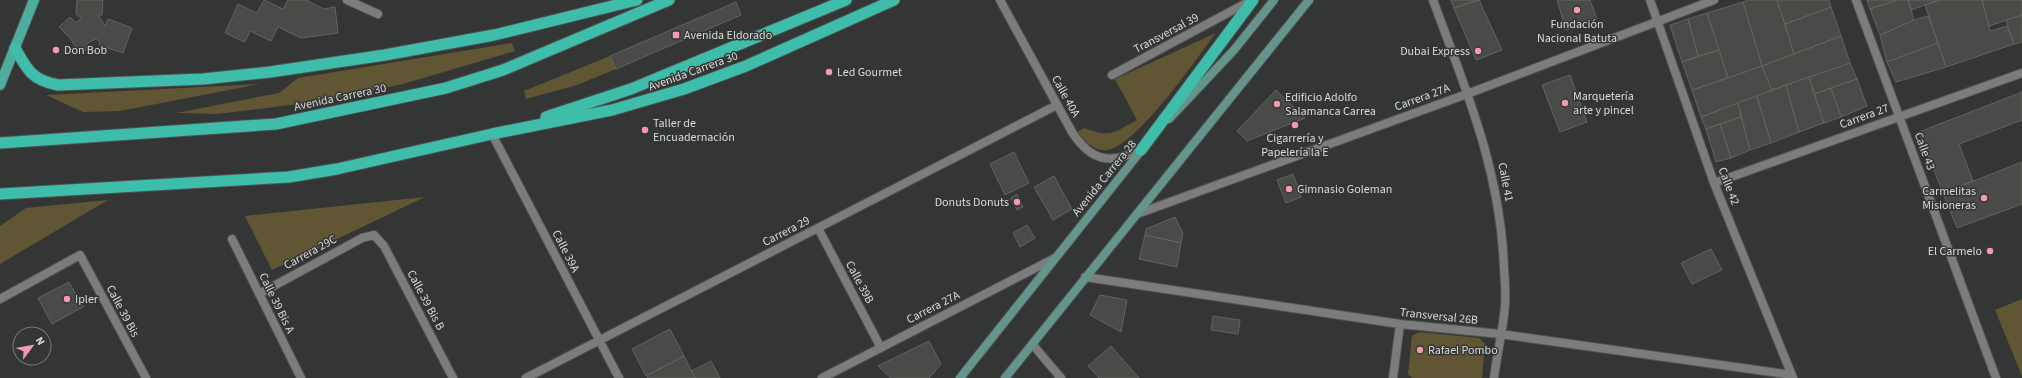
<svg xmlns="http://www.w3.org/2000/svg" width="2022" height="378" font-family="'Source Sans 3',sans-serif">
<rect width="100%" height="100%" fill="#333634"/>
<!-- green -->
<path fill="#615634" d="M1216,33C1196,59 1137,146 1107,150C1094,152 1085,140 1077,132L1084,128C1110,138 1113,133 1137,120L1115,79Z
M512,43L515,51L403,84L322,101L217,114L176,113L279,93L298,78Z
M610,56L616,69L577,85L526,99L524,91Z
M260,84L120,111L83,112L46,95Z
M425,197L272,270L245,216Z
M108,200L0,264V226L26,208Z
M2022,299V376L1995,310Z
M1419,332L1479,338L1485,344L1482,378H1412L1408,374L1412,336Z"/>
<!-- building -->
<path fill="#4a4b48" stroke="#62635f" d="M77,0H103L102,15H98L105,26L108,19L132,28L123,53L99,45L100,42L96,39L87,43L89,48L79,54L71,39L59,27L70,17L76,23L81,18L76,14Z
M264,0L283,9L288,0H306L324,9L335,7L338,33L301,38L278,27L271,41L250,31L245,42L225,33L238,4L257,13Z
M1451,0H1479L1454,8Z
M1479,0L1502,50L1476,60L1454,8Z
M1557,0H1590L1597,19L1566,30Z
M1749,0H1777L1794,54L1762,66L1743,2Z
M1777,0H1829L1831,7L1785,24Z
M1867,0H1897L1870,9Z
M1897,0H1908L1914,20L1880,35L1870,9Z
M1908,0H1939L1911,10Z
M1939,0H1982L1990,31L2007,26L2014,44L1946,67L1925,5Z
M1982,0H2022V15L1989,26Z
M736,2L741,15L616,69L610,56Z
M1743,2L1762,66L1728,78L1707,13Z
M1831,7L1841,36L1794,54L1785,24Z
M1707,13L1719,50L1698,56L1688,19Z
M2022,15V42L2014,44L2006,20Z
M1928,16L1938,43L1887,62L1880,35L1914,20Z
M1688,19L1698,56L1682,62L1670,25Z
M1841,36L1850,63L1772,90L1762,66Z
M1938,43L1946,67L1896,82L1887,62Z
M1719,50L1728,78L1692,90L1682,62Z
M1850,63L1857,79L1814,94L1809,77Z
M1762,66L1772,90L1701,117L1692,90Z
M1570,75L1587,122L1560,132L1542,85Z
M1809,77L1824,123L1799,132L1786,85Z
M1857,79L1867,106L1841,117L1831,88Z
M1786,85L1799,132L1771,143L1757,96Z
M1831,88L1841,117L1824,123L1814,94Z
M1276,90L1305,118L1247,141L1237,131Z
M2022,92V120L1959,144L1973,181L1943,193L1919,132Z
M1757,96L1771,143L1750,150L1738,103Z
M1738,103L1741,117L1706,129L1701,117Z
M1741,117L1750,150L1731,158L1720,124Z
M1720,124L1731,158L1716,162L1706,129Z
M1014,152L1029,183L1005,195L990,164Z
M2022,162V204L1957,228L1943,193Z
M1293,174L1301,197L1286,203L1277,180Z
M1054,176L1072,209L1053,220L1034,187Z
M1017,194L1023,207L1017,210L1011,198Z
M1175,217L1183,234L1181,243L1145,235L1146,229Z
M1027,225L1035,238L1020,247L1013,233Z
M1145,235L1181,243L1177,267L1139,259Z
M1711,249L1722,270L1692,284L1681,263Z
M69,282L83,307L52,324L38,298Z
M1100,295L1127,300L1121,332L1090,315Z
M1213,316L1240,320L1238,334L1211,330Z
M670,329L684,356L646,376L632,349Z
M929,341L941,364L929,378H891L878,366Z
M1111,346L1139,378H1099L1088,366Z
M684,356L695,378H648L646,376Z
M711,361L720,378H695L691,371Z"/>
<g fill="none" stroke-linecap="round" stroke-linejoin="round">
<!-- minor casing -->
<g stroke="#505250" stroke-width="10">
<path id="minor" d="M347,0L378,14
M1433,0C1466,90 1501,172 1504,269C1505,281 1506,294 1505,306C1503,330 1497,354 1494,378
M1650,0L1714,183L1793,378
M1856,0L1996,378
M1112,75L1252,0
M492,134L619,378
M1714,183L2022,73
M1137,214L1467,94L1714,0
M818,228L881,348
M232,239L301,378
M1085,277L1400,324L1500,334L1792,375
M259,294L362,238L374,235L384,246L453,378
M0,299L80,255L146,378
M1033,345L1061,378
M526,378L1057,105
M822,378L1055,258
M1393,378L1400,324"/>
</g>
<!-- tertiary casing -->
<g stroke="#505250" stroke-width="10">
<path id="tertiary" d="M1000,0L1072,132C1091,161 1109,165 1141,150"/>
</g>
<!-- secondary casing -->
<g stroke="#505250" stroke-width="10">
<path id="secondary" d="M1169,119L1234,50L1274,0
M960,378L1144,147
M1005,378L1309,0"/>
</g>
<!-- primary casing -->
<g stroke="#505250" stroke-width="12">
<path id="primary" d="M0,85L34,0"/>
</g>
<!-- trunk casing -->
<g stroke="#505250" stroke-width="13">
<path id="trunk" d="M15,48C27,70 32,80 58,85L203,79L270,72L385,55L494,35L637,0
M546,117L631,89L846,0
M0,143L276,124L446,88L503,70L669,0
M1141,150L1253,0
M0,194L289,177L337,169L492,134L612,110L684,89L746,66L894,0"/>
</g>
<!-- minor -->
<use href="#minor" stroke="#7a7d7b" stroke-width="8"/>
<!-- tertiary -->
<use href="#tertiary" stroke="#7a7d7b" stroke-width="8"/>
<!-- secondary -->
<use href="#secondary" stroke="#64958d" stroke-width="8"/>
<!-- primary -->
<use href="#primary" stroke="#4dad9e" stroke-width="10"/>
<!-- trunk -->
<use href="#trunk" stroke="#3ebdaa" stroke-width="11"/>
</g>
<!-- markers -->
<g fill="#f19ab2" stroke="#333634" stroke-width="1.5">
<circle cx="1577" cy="10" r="4"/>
<rect x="672" y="31" width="8" height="8" rx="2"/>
<circle cx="56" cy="50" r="4"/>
<circle cx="1478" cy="51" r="4"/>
<circle cx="829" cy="72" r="4"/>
<circle cx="1565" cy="103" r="4"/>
<circle cx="1277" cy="104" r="4"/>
<circle cx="1295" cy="125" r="4"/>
<circle cx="645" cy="130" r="4"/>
<circle cx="1289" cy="189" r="4"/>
<circle cx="1984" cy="198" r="4"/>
<circle cx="1017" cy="202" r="4"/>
<circle cx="1990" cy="251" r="4"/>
<circle cx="67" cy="299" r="4"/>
<circle cx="1420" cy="350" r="4"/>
</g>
<g text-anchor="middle" stroke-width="3" stroke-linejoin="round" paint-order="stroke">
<!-- poi labels -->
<g font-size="12" fill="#d9dbd9" stroke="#333634" text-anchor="start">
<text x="1577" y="28" text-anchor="middle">Fundación<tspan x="1577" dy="14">Nacional Batuta</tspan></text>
<text x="684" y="39">Avenida Eldorado</text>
<text x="64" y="54">Don Bob</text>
<text x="1470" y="55" text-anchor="end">Dubai Express</text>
<text x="837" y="76">Led Gourmet</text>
<text x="1573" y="100">Marquetería<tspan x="1573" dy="14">arte y pincel</tspan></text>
<text x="1285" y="101">Edificio Adolfo<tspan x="1285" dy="14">Salamanca Carrea</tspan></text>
<text x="653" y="127">Taller de<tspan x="653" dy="14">Encuadernación</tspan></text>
<text x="1295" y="142" text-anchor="middle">Cigarrería y<tspan x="1295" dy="14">Papelería la E</tspan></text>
<text x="1297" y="193">Gimnasio Goleman</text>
<text x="1976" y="195" text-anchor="end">Carmelitas<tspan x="1976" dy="14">Misioneras</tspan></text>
<text x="1009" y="206" text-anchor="end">Donuts Donuts</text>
<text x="1982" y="255" text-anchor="end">El Carmelo</text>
<text x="75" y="303">Ipler</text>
<text x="1428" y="354">Rafael Pombo</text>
</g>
<!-- street labels -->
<g font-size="12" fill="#d9dbd9" stroke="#333634">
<text transform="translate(1166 33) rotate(-28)" y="4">Transversal 39</text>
<text transform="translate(693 71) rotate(-20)" y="4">Avenida Carrera 30</text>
<text transform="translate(1066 96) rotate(61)" y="4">Calle 40A</text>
<text transform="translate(340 97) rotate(-12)" y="4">Avenida Carrera 30</text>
<text transform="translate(1422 97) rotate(-20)" y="4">Carrera 27A</text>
<text transform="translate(1864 116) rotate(-20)" y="4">Carrera 27</text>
<text transform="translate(1925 151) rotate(70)" y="4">Calle 43</text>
<text transform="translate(1104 178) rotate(-51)" y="4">Avenida Carrera 28</text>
<text transform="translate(1506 182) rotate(79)" y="4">Calle 41</text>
<text transform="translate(1729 186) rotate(69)" y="4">Calle 42</text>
<text transform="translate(786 231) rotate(-27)" y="4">Carrera 29</text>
<text transform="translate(566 251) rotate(63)" y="4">Calle 39A</text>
<text transform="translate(310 252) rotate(-29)" y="4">Carrera 29C</text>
<text transform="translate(860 282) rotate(62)" y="4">Calle 39B</text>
<text transform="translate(426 300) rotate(62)" y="4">Calle 39 Bis B</text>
<text transform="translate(277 303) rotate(64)" y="4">Calle 39 Bis A</text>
<text transform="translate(933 307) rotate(-27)" y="4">Carrera 27A</text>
<text transform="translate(123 311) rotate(62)" y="4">Calle 39 Bis</text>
<text transform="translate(1439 316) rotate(6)" y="4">Transversal 26B</text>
</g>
</g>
<!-- north arrow -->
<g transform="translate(32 346) rotate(58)"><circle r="19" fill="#333634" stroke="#757876"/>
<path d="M0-3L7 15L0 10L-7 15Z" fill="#f19ab2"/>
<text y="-6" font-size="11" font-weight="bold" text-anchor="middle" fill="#d9dbd9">N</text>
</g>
</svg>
